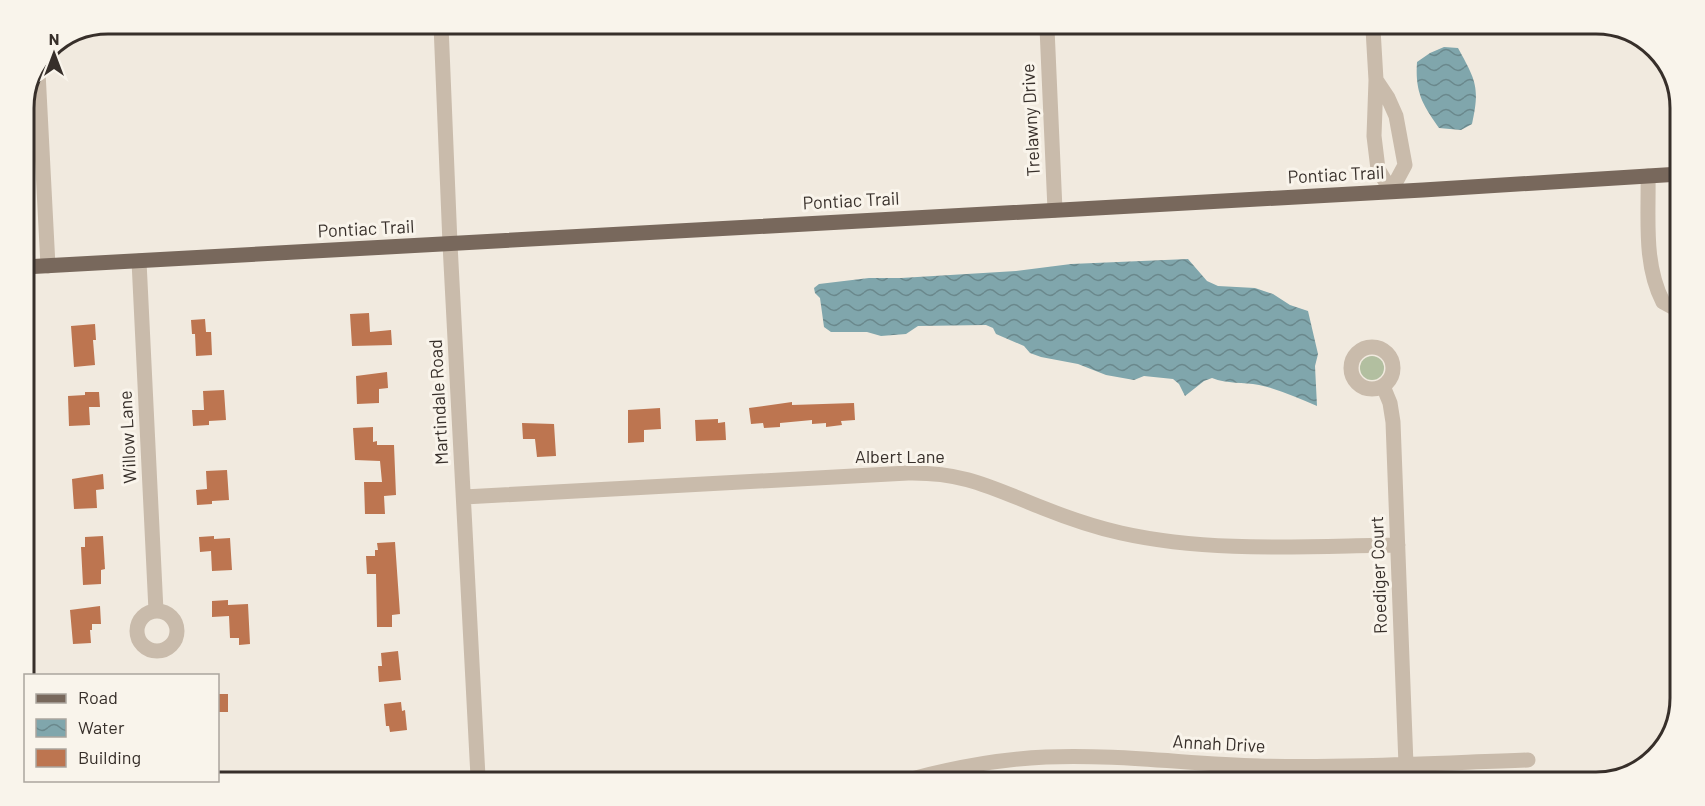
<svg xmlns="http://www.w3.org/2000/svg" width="1705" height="806" font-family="Barlow,sans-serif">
<defs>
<pattern id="water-waves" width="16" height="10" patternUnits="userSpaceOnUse" patternTransform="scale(1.5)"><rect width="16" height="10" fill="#80a6ac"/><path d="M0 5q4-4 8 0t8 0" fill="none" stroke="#6a888c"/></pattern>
</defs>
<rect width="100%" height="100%" fill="#f1eadf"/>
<!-- grass -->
<path fill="#b2bfa0" d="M1360 368a12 12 0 1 1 24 0a12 12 0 1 1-24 0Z"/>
<!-- water -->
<path fill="url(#water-waves)" d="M1444,47L1458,48C1476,81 1480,87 1472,124L1461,130L1439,128C1422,104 1415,92 1417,62L1430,53Z
M1188,259L1207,281L1218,286L1255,288L1273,294L1290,305L1308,311L1318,354L1315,366L1317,406C1298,398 1279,389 1259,385C1243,382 1227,384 1212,378L1204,381L1185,396L1179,384L1173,379L1144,376L1134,380L1106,375L1078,364L1041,357L1030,353L1024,346L996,334L993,328L986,325L918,326L906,334L881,336L867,332H831L824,327L820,298L815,293L814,288L819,284L869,278H901L1016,271L1071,264Z"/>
<!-- building -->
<path fill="#bd7550" d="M369,313L370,332L391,330L392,345L352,346L350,314Z
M205,319L206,332H211L212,355L196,356L195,334H192L191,320Z
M95,324L96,340H93L95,365L74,367L71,326Z
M387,372L388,388L379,389V403L357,404L356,376Z
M224,390L226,420L209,421V425L193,426L192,410H204L203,391Z
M85,392H99L100,407H89L90,425L69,426L68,396L85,395Z
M792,402V405L854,403L855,420L841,421L842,425L826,427V423L812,424V420L780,423V427L764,428L763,423L751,424L749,408Z
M660,408L661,429L644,430V442L628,443V410Z
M718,419V423L725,422L726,440L696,441L695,420Z
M522,423L554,424L556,456L537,457L535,439H523Z
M373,427V442L377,441V445H394L396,495L384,496L385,514H365L364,482H382L380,461L355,460L353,428Z
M227,470L229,500L212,501V504L197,505L196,490L207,489L206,471Z
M103,474L104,489L96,490L97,508L74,509L72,479Z
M103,536L105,569L101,570V584L83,585L81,547H85V537Z
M214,536V539L230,538L232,570L212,571L211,551L200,552L199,537Z
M395,542L400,614L392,615V627H377L376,574H367L366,556H375V550H378L377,543Z
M228,600V605L248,604L250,644L239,645V638H230L229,616L212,617V601Z
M100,606L101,624H92V630H90L91,643L73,644L70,610Z
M398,651L401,680L379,682L378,666H382L381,653Z
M218,694H228V712H218Z
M401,702L402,711L405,710L407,730L390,732L389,726H386L384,704Z"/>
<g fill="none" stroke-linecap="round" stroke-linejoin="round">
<!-- minor -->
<path stroke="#c9bbab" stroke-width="15" d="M441,25L450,244L478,777
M1047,28L1055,210
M1373,29L1376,80L1374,136L1378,169L1391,191
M38,72L48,266
M1376,80L1388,98L1396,116L1405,165L1391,191
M1648,176C1649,217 1643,263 1663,302L1674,308H1679
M139,261L156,611
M1351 368a21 21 0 1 1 42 0a21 21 0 1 1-42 0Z
M1383,386L1390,403L1393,422L1406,765
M464,497L908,473C965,472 992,488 1043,508C1068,518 1094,527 1121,533C1210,553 1307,546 1398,545
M137 631a20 20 0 1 1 40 0a20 20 0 1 1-40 0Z
M912,779C956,767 1000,759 1046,757C1117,754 1188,764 1259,766C1349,768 1438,763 1528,760"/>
<!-- major -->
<path stroke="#78685c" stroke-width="15" d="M24,267L1423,190L1680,174"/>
</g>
<g text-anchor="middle" stroke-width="6" stroke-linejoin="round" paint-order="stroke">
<!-- street labels -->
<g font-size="18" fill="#372f2a" stroke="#f9f4eb">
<text transform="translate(1031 120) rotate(-93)" y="6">Trelawny Drive</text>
<text transform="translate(1336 175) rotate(-3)" y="6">Pontiac Trail</text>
<text transform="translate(851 201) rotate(-3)" y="6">Pontiac Trail</text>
<text transform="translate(366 229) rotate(-3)" y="6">Pontiac Trail</text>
<text transform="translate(439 402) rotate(-93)" y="6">Martindale Road</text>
<text transform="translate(128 437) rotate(-93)" y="6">Willow Lane</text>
<text x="900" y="463">Albert Lane</text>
<text transform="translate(1379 575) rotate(-92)" y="6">Roediger Court</text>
<text transform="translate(1219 744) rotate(3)" y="6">Annah Drive</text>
</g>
</g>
<!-- crop -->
<path d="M0 0H1705V806H0ZM108 34H1596A74 74 0 0 1 1670 108V698A74 74 0 0 1 1596 772H108A74 74 0 0 1 34 698V108A74 74 0 0 1 108 34Z" fill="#f9f4eb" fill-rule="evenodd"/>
<path fill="none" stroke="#372f2a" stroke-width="3" d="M108 34H1596A74 74 0 0 1 1670 108V698A74 74 0 0 1 1596 772H108A74 74 0 0 1 34 698V108A74 74 0 0 1 108 34Z"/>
<!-- legend -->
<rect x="24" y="674" width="195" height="108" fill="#f9f4eb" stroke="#aba59e" stroke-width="1.5"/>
<rect x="36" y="694" width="30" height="9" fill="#78685c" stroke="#aba59e" stroke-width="1.5"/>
<text x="78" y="704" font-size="18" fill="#372f2a">Road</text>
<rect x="36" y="719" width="30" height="18" fill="url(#water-waves)" stroke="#aba59e" stroke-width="1.5"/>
<text x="78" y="734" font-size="18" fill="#372f2a">Water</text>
<rect x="36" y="749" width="30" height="18" fill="#bd7550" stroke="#aba59e" stroke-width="1.5"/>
<text x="78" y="764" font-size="18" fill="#372f2a">Building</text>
<!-- north arrow -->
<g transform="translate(54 54)" stroke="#f9f4eb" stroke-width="4.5" paint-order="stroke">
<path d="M0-4.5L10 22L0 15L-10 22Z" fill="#372f2a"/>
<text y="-9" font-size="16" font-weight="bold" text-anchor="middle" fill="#372f2a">N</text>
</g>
</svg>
